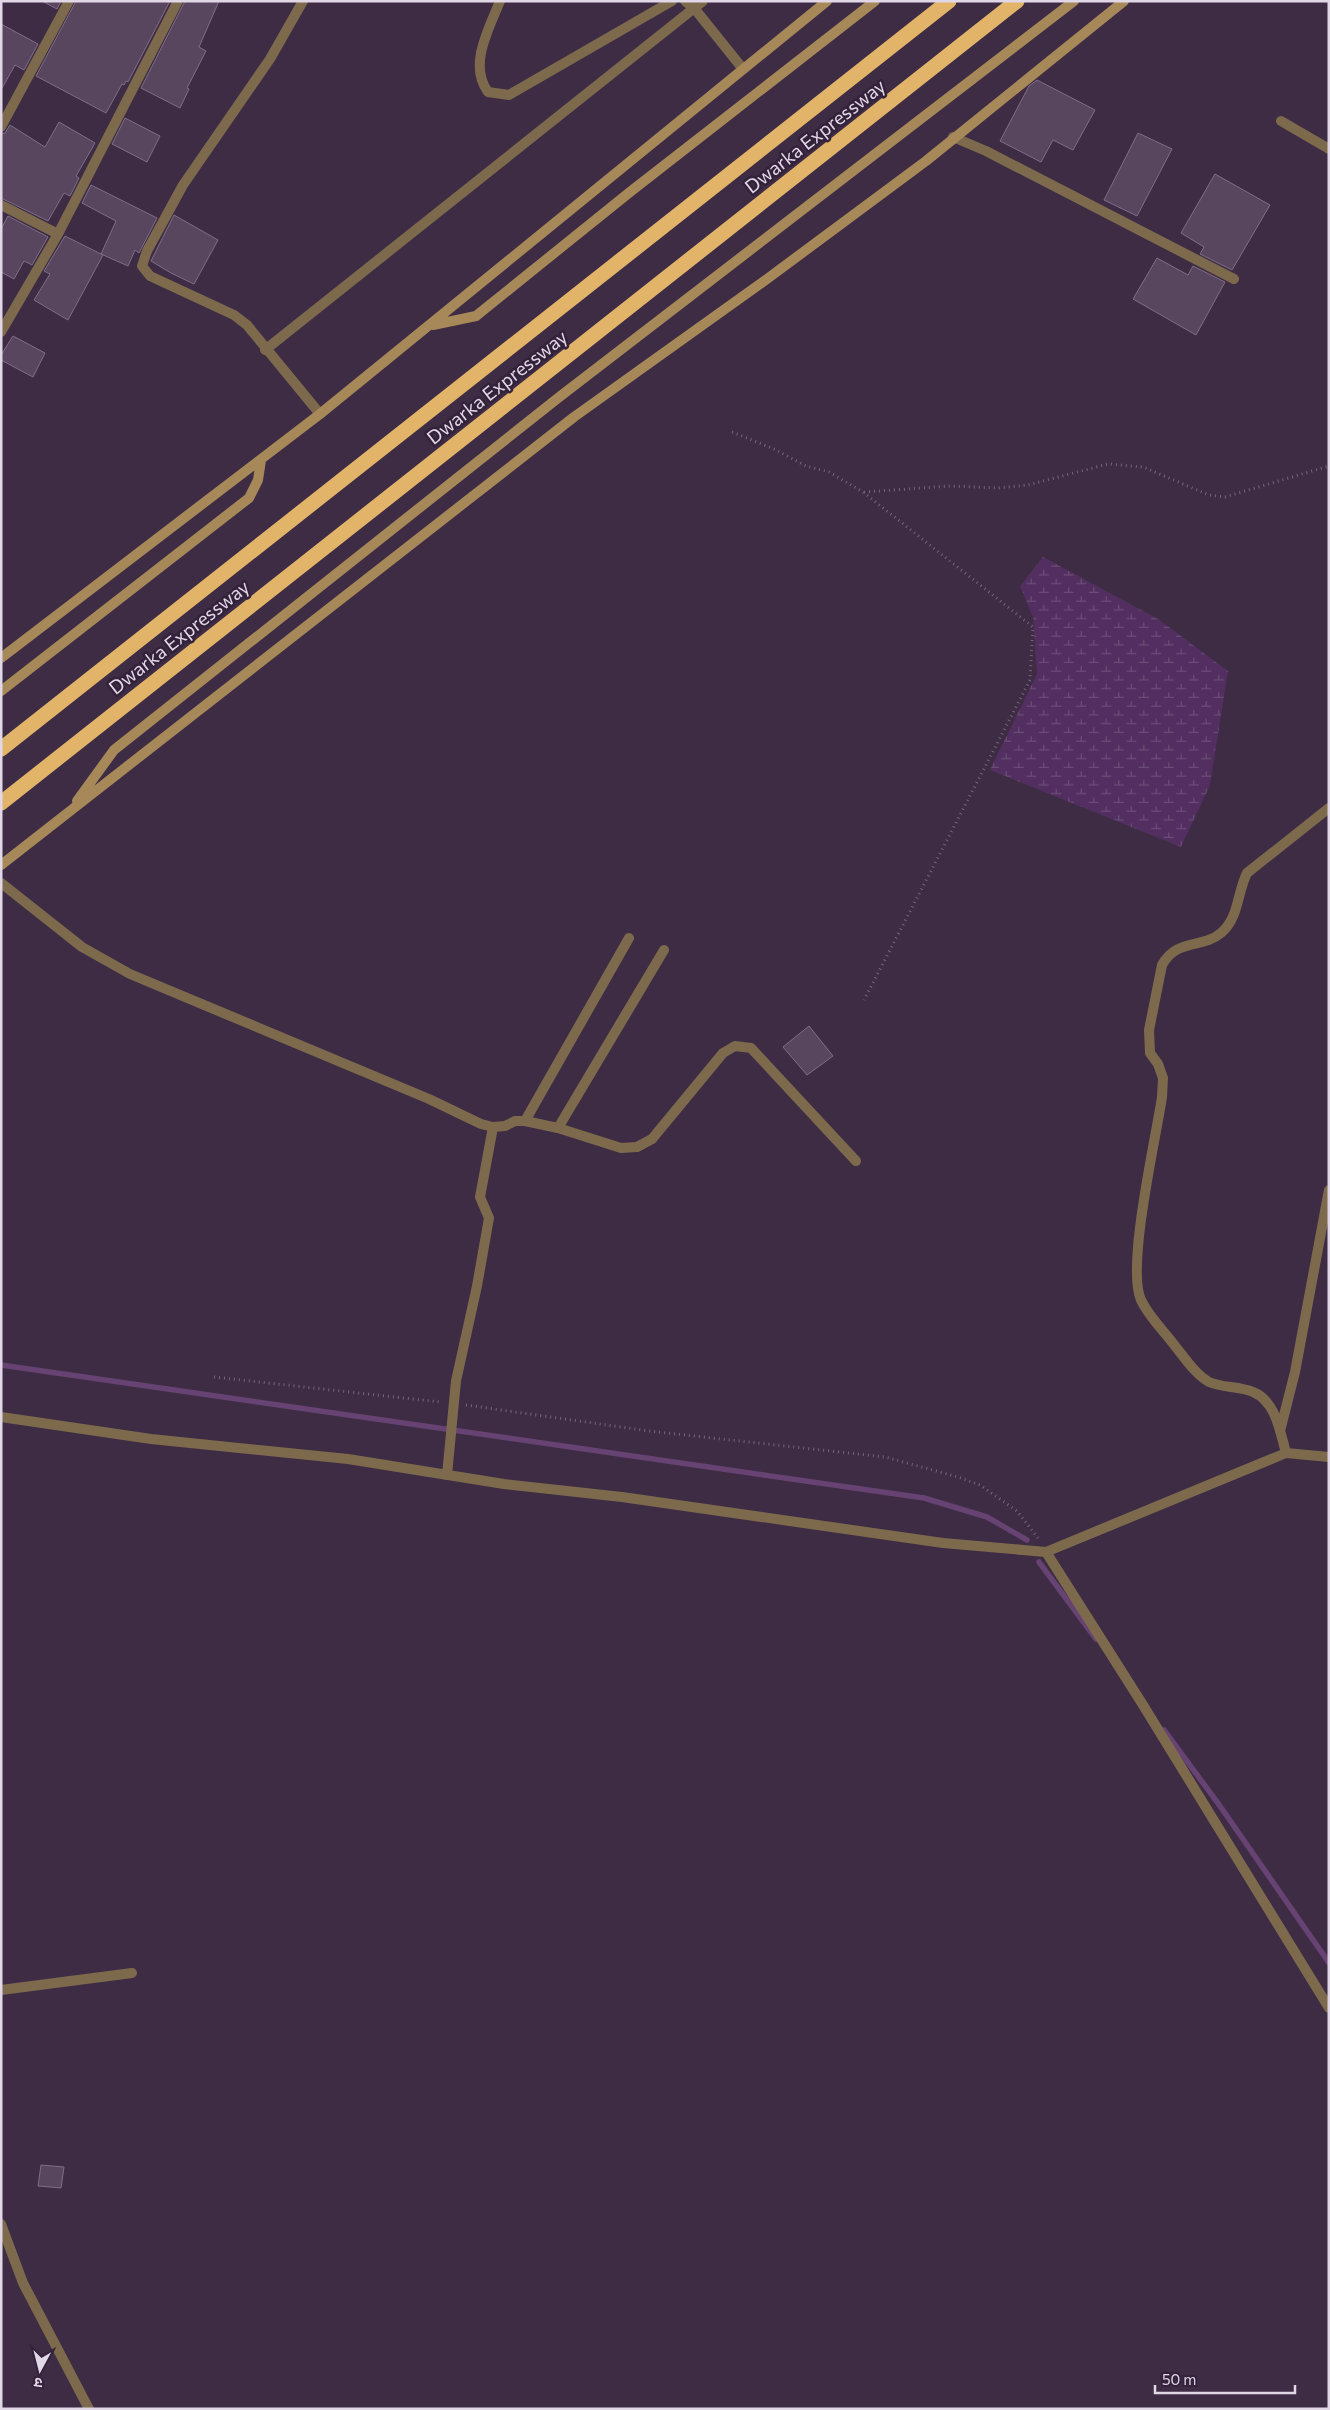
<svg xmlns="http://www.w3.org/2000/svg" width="1330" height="2410" font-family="Commissioner,'Noto Sans Devanagari',sans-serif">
<defs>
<pattern id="wetland-marsh" width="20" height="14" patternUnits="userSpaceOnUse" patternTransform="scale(1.25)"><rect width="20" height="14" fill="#522f60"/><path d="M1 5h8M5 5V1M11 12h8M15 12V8" fill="none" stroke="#6b4c77"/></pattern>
</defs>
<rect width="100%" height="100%" fill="#3d2c44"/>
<!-- wetland -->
<path fill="url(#wetland-marsh)" d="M1043,557L1158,619L1228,671L1210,785L1181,847L990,770L1037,674L1033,617L1020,586Z"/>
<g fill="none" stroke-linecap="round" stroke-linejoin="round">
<!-- stream -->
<path stroke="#664372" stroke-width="5.5" d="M1,1365L924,1498L987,1517L1027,1540
M1039,1562L1096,1639
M1164,1730L1220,1806L1329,1963"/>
</g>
<!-- building -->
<path fill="#58465f" stroke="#806d89" d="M42,1H61L57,9Z
M76,1H170L128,82L126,81L124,85L122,84L106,113L36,76Z
M185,1H219L199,47L206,51L187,88L189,89L180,108L141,88Z
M1,24L38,44L24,70L15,65L1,90Z
M1037,80L1095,110L1073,150L1053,140L1041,162L1000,141L1029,86Z
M125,118L160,136L147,162L112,144Z
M59,122L95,143L76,176L79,178L70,196L64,193L48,221L1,198V134L5,133L10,125L45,147Z
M1138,133L1172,149L1137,216L1104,200Z
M1215,174L1270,205L1232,270L1200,254L1204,247L1181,233Z
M91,185L157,218L139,253L135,250L128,266L101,254L116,221L82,203Z
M174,215L218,240L194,284L171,273L151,261Z
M8,216L48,237L32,265L24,261L14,279L1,272V229Z
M65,236L103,255L68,320L34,300L50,274L44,271Z
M1157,258L1188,275L1193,266L1225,282L1196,335L1133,299Z
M13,336L45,353L33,377L1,360V355Z
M809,1026L833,1056L807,1075L783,1047Z
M41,2165L64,2167L61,2188L38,2186Z"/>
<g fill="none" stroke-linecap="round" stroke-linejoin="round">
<!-- path -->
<path stroke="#75667b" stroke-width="3" stroke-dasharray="1 4" stroke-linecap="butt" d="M732,432L774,449L806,466L829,472L863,492L1033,627L1030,680L864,1000
M864,492L950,486L998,488L1028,485L1108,464L1143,467L1209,495L1225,497L1329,466
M214,1377L440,1402
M466,1405L649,1431L885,1457L958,1477L980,1485L1017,1511L1038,1538"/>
<!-- lane -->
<path stroke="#7d6a4d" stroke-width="10" d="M953,137L986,151L1234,279
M1,883L82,947L130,974L429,1099L481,1124L493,1127L505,1126L515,1121H525L558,1128L621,1148L637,1147L652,1139L723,1053L735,1046L751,1048L856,1161
M525,1121L629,938
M558,1128L664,950
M1280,1431L1295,1372L1329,1190
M1286,1453C1280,1432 1276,1401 1253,1392C1239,1386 1223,1388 1209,1382C1195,1374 1185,1358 1175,1346C1164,1331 1149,1317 1141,1300C1126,1267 1156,1138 1162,1097L1163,1078L1158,1064L1150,1053L1149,1030L1162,965C1177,938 1202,949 1221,933C1239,918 1237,893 1247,873L1329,808
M447,1475L456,1381L477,1286L489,1218L480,1197L493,1127
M1046,1552L1143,1705L1329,2008
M1,1990L132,1973"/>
<!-- street -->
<path stroke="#7d6a4d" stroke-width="10" d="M303,1L270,59L183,185L147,251L142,266L150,276L234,315L247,325L320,414
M500,1C489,29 468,65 488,92L509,95L672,1
M685,1L694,8L743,69
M1281,121L1329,149
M1,127L69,1
M1,205L58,234
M1,332L58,234L178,1
M265,350L703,1
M1,1417L151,1439L348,1459L504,1484L622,1497L943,1543L1046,1552L1286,1453L1329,1457
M1,2224L23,2283L89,2409"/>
<!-- secondary -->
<path stroke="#a68859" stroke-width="10" d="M433,325L476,316L630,192L875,1
M1,658L320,414L827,1
M1,691L249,498L258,480L261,460
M77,801L114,750L558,398L1074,1
M1,865L574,417L767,279L926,161L1124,1"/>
<!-- highway -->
<path stroke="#e2b469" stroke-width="15" d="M1,749L949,1
M1,803L1017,1"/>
</g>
<g text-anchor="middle" stroke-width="5" stroke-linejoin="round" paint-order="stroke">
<!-- street labels -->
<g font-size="19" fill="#e2d7e7" stroke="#33223a">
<text transform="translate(815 136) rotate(-38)" y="7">Dwarka Expressway</text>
<text transform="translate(497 387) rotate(-38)" y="7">Dwarka Expressway</text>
<text transform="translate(179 637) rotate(-38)" y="7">Dwarka Expressway</text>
</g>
</g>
<!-- border -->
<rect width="1330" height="2410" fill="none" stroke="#e2d7e7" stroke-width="5"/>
<!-- north arrow -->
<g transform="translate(40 2370) rotate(187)" stroke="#33223a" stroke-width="4" paint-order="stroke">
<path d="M0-4L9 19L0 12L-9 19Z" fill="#e2d7e7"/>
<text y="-8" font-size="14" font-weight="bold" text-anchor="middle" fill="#e2d7e7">उ</text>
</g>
<!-- scale -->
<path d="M1155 2385v8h140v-8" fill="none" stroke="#e2d7e7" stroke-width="2.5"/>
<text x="1162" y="2385" font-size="15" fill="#e2d7e7" stroke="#33223a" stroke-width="4" paint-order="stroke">50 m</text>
</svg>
